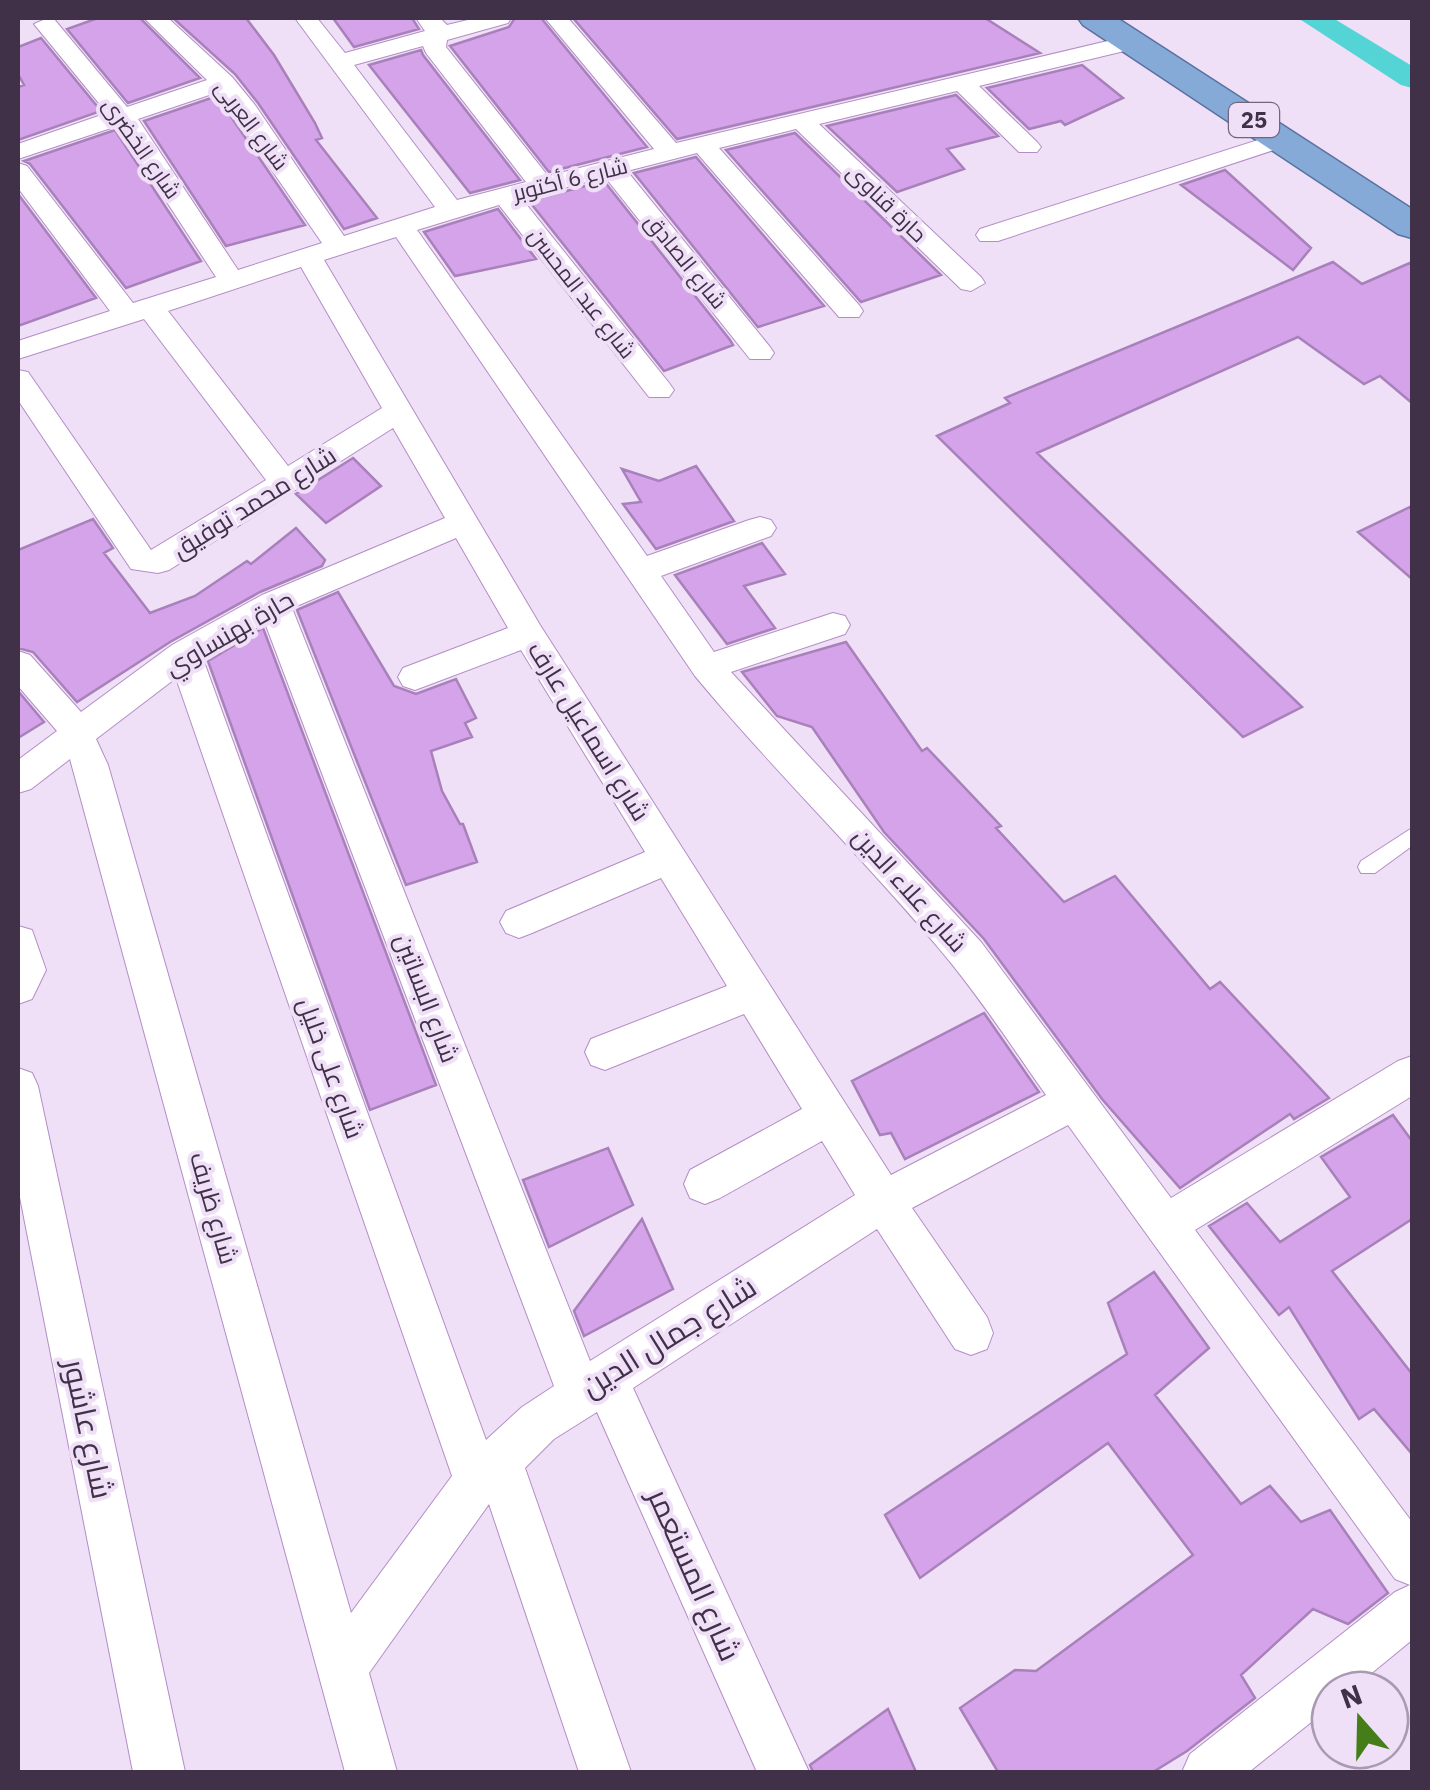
<svg xmlns="http://www.w3.org/2000/svg" width="1430" height="1790" font-family="'IBM Plex Sans',Cairo,sans-serif">
<rect width="100%" height="100%" fill="#efdff7"/>
<g fill="none" stroke-linecap="round" stroke-linejoin="round">
<!-- canal -->
<path fill="#54d4d4" fill-rule="evenodd" d="M1298,18H1333L1412,66V88L1401,85Z"/>
</g>
<!-- building -->
<path fill="#d4a3ea" stroke="#a881ba" stroke-width="2.5" d="M98,18H140L200,78L128,103L67,29Z
M173,18H246L274,55L315,123L322,138L316,140L377,218L344,229L258,103L235,74Z
M333,18H412L419,29L354,47Z
M515,18H541L647,147L549,172L450,46L509,27Z
M573,18H985L1040,53L677,139Z
M41,38L101,111L18,140V87L24,85L18,74V47Z
M421,50L423,55L520,180L470,193L369,65Z
M1082,65L1123,98L1065,125L1061,121L1029,129L987,88Z
M956,95L998,136L947,149L964,169L897,192L827,126Z
M217,96L305,225L226,246L144,121Z
M115,130L201,261L126,288L30,164L24,161Z
M795,133L941,275L861,302L726,150Z
M696,157L824,306L758,327L634,173Z
M1225,170L1311,248L1293,270L1181,185Z
M604,181L730,340L733,345L664,371L529,201Z
M18,194L96,298L18,326Z
M498,209L536,259L455,276L424,232Z
M1333,262L1362,284L1412,262V403L1380,376L1364,384L1298,337L1037,453L1302,707L1243,737L937,436L1010,403L1005,398Z
M353,458L381,486L326,523L296,494Z
M696,466L734,521L656,549L623,504L641,502L622,469L659,481Z
M1412,506V579L1358,532Z
M93,519L113,548L104,553L150,613L195,596L247,561L251,564L296,528L325,560L322,566L260,592L170,642L77,702L33,652L18,648V550Z
M762,543L785,574L744,586L775,628L727,644L675,575Z
M338,592L394,686L416,694L456,679L476,718L465,723L472,737L431,751L442,791L460,824H463L477,862L406,885L297,610Z
M263,628L436,1085L370,1110L208,661Z
M846,642L922,751L927,748L1001,826L996,828L1064,902L1115,876L1210,989L1220,982L1329,1098L1294,1119L1290,1114L1180,1188L1102,1099L984,939L884,832L812,727L777,716L742,672Z
M18,691L44,722L18,738Z
M984,1013L1039,1092L905,1159L891,1133L880,1135L852,1081Z
M1393,1115L1412,1141V1219L1332,1271L1412,1374V1454L1374,1409L1359,1419L1289,1307L1279,1315L1209,1226L1247,1203L1280,1242L1350,1197L1321,1157Z
M608,1148L633,1205L549,1247L523,1180Z
M642,1219L673,1289L584,1336L574,1311Z
M1154,1272L1209,1348L1155,1395L1241,1504L1270,1486L1301,1522L1330,1510L1388,1593L1348,1624L1313,1609L1241,1675L1255,1698L1187,1751L1153,1772H998L960,1708L1015,1670L1036,1671L1193,1555L1108,1443L920,1578L885,1515L1127,1354L1108,1303Z
M888,1709L916,1772H813L810,1765Z"/>
<g fill="none" stroke-linecap="round" stroke-linejoin="round">
<!-- service casing -->
<g stroke="#b48dc6" stroke-width="2">
<path id="service" d="M1412,828V846L1375,873H1361L1358,867L1361,861Z"/>
</g>
<!-- minor casing -->
<g stroke="#b48dc6" stroke-width="2">
<path id="minor" d="M48,18L54,19L127,107L207,80L144,18H168L232,77L255,105L344,236L435,207L295,18H317L345,53L425,31L416,18H440L447,25L476,18H511L508,23L447,40L446,47L548,176L654,149L545,18H568L676,143L1133,35L1145,42L1141,47L979,86L1037,142L1041,147L1037,152H1019L957,91L819,124L981,277L985,283L971,291L961,289L796,129L719,148L859,305L863,311L859,317H839L697,153L627,171L770,347L774,353L770,359H750L605,177L522,199L669,383L674,390L669,397H649L499,205L417,230L647,556L749,520L760,517L771,520L776,528L771,536L661,576L714,652L833,613L845,616L850,625L845,634L731,672L981,942L1171,1198L1398,1061L1412,1056V1096L1195,1230L1412,1522V1640L1351,1690H1330V1707L1249,1772H1182L1190,1754L1395,1592L1410,1585L1395,1579L1068,1125L912,1208L987,1317L993,1333L987,1349L971,1355L955,1349L877,1229L633,1388L809,1772H757L597,1412L554,1439L525,1468L631,1772H579L489,1504L369,1673L397,1772H345L70,759L31,789L18,793V760L57,731L18,686V651L30,655L81,712L172,645L262,595L445,518L393,428L169,570L158,573L131,569L18,400V370L28,372L151,550L266,480L144,319L18,359V341L110,311L18,188V163L27,166L133,303L216,277L117,126L18,159V144L107,113L34,24ZM423,46L426,53L526,182L457,200L354,65ZM218,92L322,243L238,270L138,119ZM396,237L695,676C777,775 870,864 951,963C985,1005 1015,1051 1046,1095L891,1175L540,625L324,260ZM301,267L382,408L288,466L168,311ZM456,538L508,628L403,668L398,677L403,686L415,690L521,650L645,852L506,911L500,922L506,933L519,938L532,933L661,878L727,986L591,1039L585,1052L591,1065L605,1070L744,1014L802,1109L690,1170L684,1184L690,1198L705,1204L720,1198L822,1141L855,1195L590,1361L292,608ZM265,623L554,1386L522,1407L486,1440L203,659ZM176,678L452,1476L351,1613L108,765L96,739Z
M1283,132L1295,139L1292,144L998,241H980L976,235L980,229Z
M18,926L32,930L46,970L32,999L18,1004Z
M18,1068L32,1073L38,1086L185,1772H133L18,1187Z"/>
</g>
<!-- trunk casing -->
<g stroke="#59719f" stroke-width="3">
<path id="trunk" d="M1078,18H1117L1412,209V238L1398,234L1083,25Z"/>
</g>
<!-- service -->
<use href="#service" fill="#fff" fill-rule="evenodd"/>
<!-- minor -->
<use href="#minor" fill="#fff" fill-rule="evenodd"/>
<!-- trunk -->
<use href="#trunk" fill="#86aad8" fill-rule="evenodd"/>
</g>
<g text-anchor="middle" stroke-width="8" stroke-linejoin="round" paint-order="stroke">
<!-- shield labels -->
<rect fill="#efdff7" stroke="#74647c" stroke-width="2.5" x="1229" y="103" width="50" height="34" rx="8"/>
<g font-size="22" font-weight="bold" fill="#403048">
<text x="1254" y="128">25</text>
</g>
<!-- far-street labels -->
<g font-size="22" fill="#403048" stroke="#efdff7">
<text transform="translate(252 125) rotate(53)" y="8">شارع العربى</text>
<text transform="translate(142 148) rotate(55)" y="8">شارع الخضرى</text>
<text transform="translate(570 179) rotate(-14)" y="8">شارع 6 أكتوبر</text>
<text transform="translate(887 203) rotate(44)" y="8">حارة قناوى</text>
<text transform="translate(686 261) rotate(51)" y="8">شارع الصادق</text>
<text transform="translate(582 293) rotate(52)" y="8">شارع عبد المحسن</text>
</g>
<!-- street labels -->
<g font-size="25" fill="#403048" stroke="#efdff7">
<text transform="translate(254 502) rotate(-32)" y="9">شارع محمد توفيق</text>
<text transform="translate(229 633) rotate(-30)" y="9">حارة بهنساوي</text>
<text transform="translate(589 731) rotate(58)" y="9">شارع اسماعيل عارف</text>
<text transform="translate(910 890) rotate(48)" y="9">شارع علاء الدين</text>
<text transform="translate(427 998) rotate(69)" y="9">شارع البساتين</text>
<text transform="translate(331 1068) rotate(70)" y="9">شارع على خليل</text>
<text transform="translate(214 1208) rotate(74)" y="9">شارع ظريف</text>
</g>
<!-- near-street labels -->
<g font-size="30" fill="#403048" stroke="#efdff7">
<text transform="translate(669 1337) rotate(-32)" y="10">شارع جمال الدين</text>
<text transform="translate(88 1429) rotate(78)" y="10">شارع عاشور</text>
<text transform="translate(694 1575) rotate(66)" y="10">شارع المستعمر</text>
</g>
</g>
<!-- border -->
<rect width="1430" height="1790" fill="none" stroke="#403048" stroke-width="40"/>
<!-- north arrow -->
<g transform="translate(1360 1720) rotate(340)"><circle r="48" fill="#efdff7" stroke="#a999b1" stroke-width="2.5"/>
<path d="M0-8L18 38L0 25L-18 38Z" fill="#457e18"/>
<text y="-15" font-size="28" font-weight="bold" text-anchor="middle" fill="#403048">N</text>
</g>
</svg>
